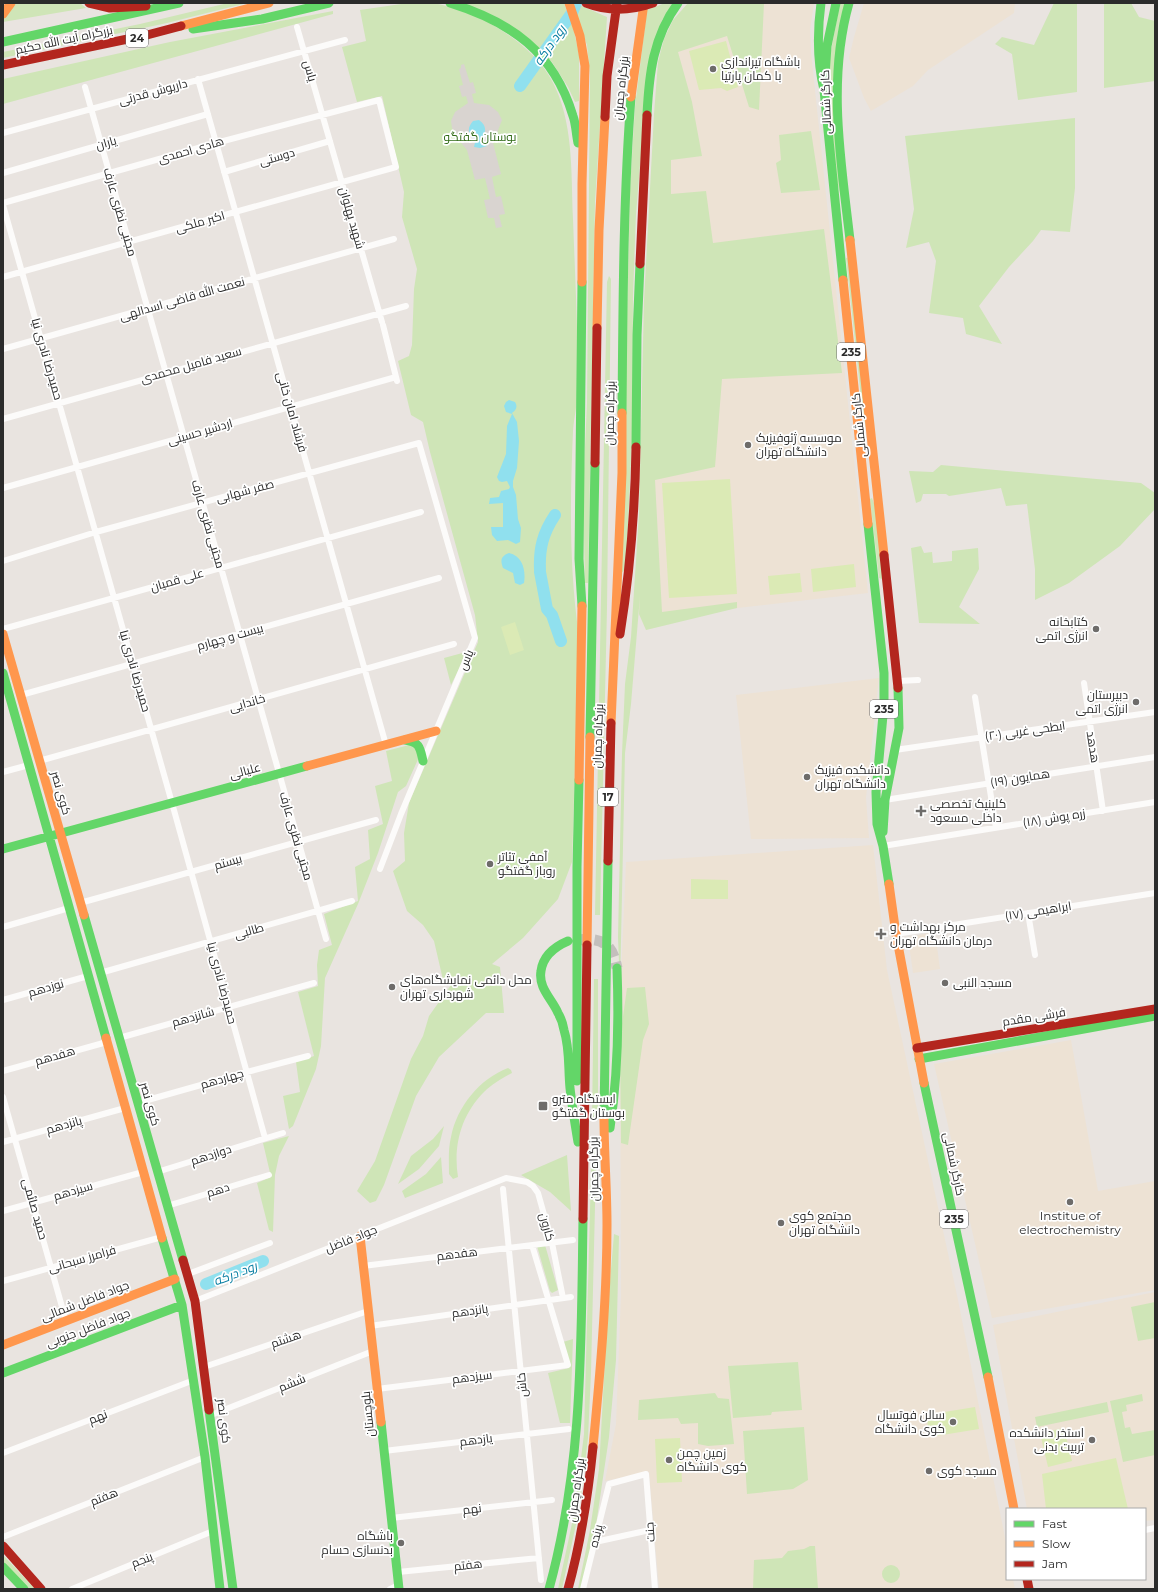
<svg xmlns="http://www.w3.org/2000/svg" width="1158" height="1592" font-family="Montserrat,Cairo,sans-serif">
<rect width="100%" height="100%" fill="#e9e4e0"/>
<!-- education -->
<path fill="#ede2d4" d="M696,3H814L810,30L811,52L868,593L720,610L646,630L639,614L649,297L663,63Z
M864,3H1015L1014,13L928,70L913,86L871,111L864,98L849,58L854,37Z
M879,678L866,798L869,838L751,839L736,695Z
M873,845L887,970L958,1300L1007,1548V1579H1013L1015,1589H659L649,1472L605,1481L616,1424L621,1296L620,1001L626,862Z
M935,932L940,969L913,973L908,937Z
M1071,1040L1098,1191L1155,1181V1290L992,1318L934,1064Z
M1155,1292V1520L1145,1521V1509H1027L993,1325Z"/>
<!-- green -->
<path fill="#cfe5b7" d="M15,3H80L86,8L3,22V20Z
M228,3H247L167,23L3,58V52L140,24Z
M408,3C415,3 423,2 430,3C472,7 530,41 551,79C574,120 571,172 573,219C575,275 578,331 578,387C578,402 574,416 573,431C570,499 569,568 579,636L572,862L558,899L523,938L492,964L500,967L504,1013H486L439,1057L416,1096L384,1185L376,1201L370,1203L357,1191L375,1161L411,1059L423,1036L429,1016L451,985L444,984L434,941L423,925L407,911L393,871L405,861L404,833L409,803L478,642L475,615L430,452L423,422L411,415L398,361L409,356L412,345L414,289L417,269L402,217L404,192L382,96L357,102L342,47L366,41L360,10Z
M459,3H564L574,31L579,55V101L575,102L568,87L552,62Z
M572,3C578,3 599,14 607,17L595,202L588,583H585L583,492L587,403L590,75L587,45Z
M665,3H675L662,20L640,165L636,214L633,296L632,438L626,569L621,573L630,189L635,107L647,10Z
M688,3H764L759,110L749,107L727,36L678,52L692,102L702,156L671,160V194L706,191L713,243L824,229L842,373L722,379L715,467L655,480L662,612L737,602V608L646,630L639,614L640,596L631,704L625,753L620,988L618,937L622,754L625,684L631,637L639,514L644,301L654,114L658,62L664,39L673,20Z
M840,3H845L837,36L842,201L836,178L827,81L830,56Z
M1054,3H1077V92L1018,100L1012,54L995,44L1002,37L1034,45Z
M1104,3H1131L1139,17L1155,21V81L1104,88Z
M333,11V14L3,104V79L170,42Z
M1075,118V188L1070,232L1041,230L1033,241L1009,267L979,306L1002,344L966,334L963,318L929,313L936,261L929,242L906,248L914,209L905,136Z
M811,131L820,190L781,193L776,163L781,160L779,135Z
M851,257L867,431L863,416L846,258Z
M609,276L611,279L607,608L600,915H595L607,282Z
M941,465L1141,483L1155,493V509L1120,546L1069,583L1035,600V569L1027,504L1006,506L1001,488L949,496L946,494H923L921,501L916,503L909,471L933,472Z
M872,498L876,509L883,577L882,579L879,578L870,499Z
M921,546L924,553L932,552L933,563L952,561V551L978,548L979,569L959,607L980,624L919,623L911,548Z
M466,652V655L451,685L444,658Z
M413,744L420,755L406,786L398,792L378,853L358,904L325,978L321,1046L316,1069L293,1126L289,1129L283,1096L300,1092L296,1062L314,1056L298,992L318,986L317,965L319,950L332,945L324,914L358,901L355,867L370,859L368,830L383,824L375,786L392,781L386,751Z
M594,979H598V1118L592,1119Z
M645,987L649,1024L643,1040L628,1145L621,1143L620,1038L627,988Z
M508,1068L511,1070L512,1073C503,1078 492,1084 484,1092C461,1115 453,1146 458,1177L453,1179L449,1174C449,1162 448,1149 451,1137C457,1107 479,1079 508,1068Z
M444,1126L439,1146L419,1169L398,1184L411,1156L433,1139Z
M289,1136L279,1156L275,1175L273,1232L269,1230L257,1183L271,1177L263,1143Z
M592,1136H596V1165L591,1373L588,1438L582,1488L577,1520L562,1589H558L574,1514L584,1434Z
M567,1155L571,1211L550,1192L521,1175Z
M441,1157L443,1183L405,1198L402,1191L426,1174Z
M614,1234L619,1236L616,1360L609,1437L595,1532L581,1589H578L590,1530L599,1469L608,1305Z
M545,1245L558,1290L552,1293L550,1291L537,1246Z
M1155,1302V1338L1138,1341L1131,1307Z
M573,1339L570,1423H560L548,1373L569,1368L563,1342Z
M798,1362L802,1410L772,1412L771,1415L733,1418L728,1366Z
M715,1393L718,1398L729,1399L734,1444L708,1446L698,1444V1423L681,1424L678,1418L638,1420L639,1400Z
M1142,1394L1143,1401L1126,1405L1127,1411L1122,1412L1125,1428L1130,1427L1132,1434L1155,1430V1455L1123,1462L1110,1401Z
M1107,1402L1109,1412L1037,1427L1035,1417Z
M804,1427L808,1480L793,1489L747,1494L743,1431Z
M810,1546H815L818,1589H753L754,1560L782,1558L788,1551L804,1549Z
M3,1555L35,1589H29L3,1561Z
M882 1574a9 9 0 1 1 18 0a9 9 0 1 1-18 0Z"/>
<!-- pitch -->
<path fill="#dbeab5" d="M726,41L738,87L727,91L721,88L699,90L689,51Z
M730,479L737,594L669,598L662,483Z
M854,564L856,587L813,592L811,569Z
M800,573L802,592L770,595L768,576Z
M515,622L524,650L510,655L501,627Z
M691,879L728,880V899H691Z
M975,1407L979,1429L930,1437L926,1415Z
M1064,1428L1072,1461L1048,1467L1040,1433Z
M680,1438L682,1482L657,1483L655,1439Z
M1116,1458L1128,1509H1046L1042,1474Z"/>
<!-- plaza -->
<path fill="#d9d4d0" d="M464,64L470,83L473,82L476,93L472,94L474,103L489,105L498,112L502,120L493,143L501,174L492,177L496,197L501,196L505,214L499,215L502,227L496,228L494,218H488L484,200L490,199L485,178L475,180L467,150L458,139L452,128L451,121L455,112L468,103L466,96L462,97L459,86L463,85L459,69L461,68V65Z"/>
<!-- water -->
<path fill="#90e0ee" d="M479,120C486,125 487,131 482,137L487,146L480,148L474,147L476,138H473C467,131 468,127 473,121Z
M509,400L515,402C518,407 516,410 512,413L517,422L519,441L517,468L513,481V487L516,495L518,519L521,528L520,542L516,544L508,540L497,541L492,535L491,527H503V503L489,504L490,498L499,497L501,491L509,489L510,487L507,481L502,482L499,481L497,477L506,454L507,426L512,414L506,412L504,406L506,402Z
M509,553C523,556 526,571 524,583L520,585L515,583L513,573L503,568C500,560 501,556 509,553Z"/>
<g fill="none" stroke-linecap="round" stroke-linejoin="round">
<!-- river -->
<path stroke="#90e0ee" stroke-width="12" d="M520,86L572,13L576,3
M540,570C539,548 543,533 555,515
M540,572L547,609L552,615L561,641
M206,1284L263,1261"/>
<!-- highway-tunnel -->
<path stroke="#c3bfbc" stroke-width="11" stroke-dasharray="11 5.5" stroke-linecap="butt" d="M578,940C603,937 612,944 617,968"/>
<!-- street -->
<path stroke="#fcfbfa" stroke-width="6" d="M297,27L382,322
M198,79L386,745
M85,87L326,939
M3,133L345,40
M224,172L330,141
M3,173L208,114
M3,203L216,143L379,100L396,167L3,277
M3,205L172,803L265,1138
M383,325L397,381
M3,349L394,239
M3,419L406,306
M3,488L396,377
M3,561L96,532L419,443L475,638L401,814L380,869
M3,629L421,512
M898,681L918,680
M1084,683L1103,811
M21,695L439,578
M975,697L996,828
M895,750L1155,712
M39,761L454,644
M3,772L29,765
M885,800L1155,757
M883,846L1155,802
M80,903L376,820
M1028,913L1035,955
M3,927L69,908
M896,934L1155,893
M100,973L352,901
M3,1000L88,976
M119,1038L314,983
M3,1071L107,1042
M3,1097L66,1321
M137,1103L247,1072L308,1056
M3,1142L125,1108
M157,1172L283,1133
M503,1189L541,1580
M167,1206L269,1175
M3,1211L143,1172
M363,1266L573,1240
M188,1274L270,1243
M3,1281L162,1237
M195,1301L506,1178L527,1182L533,1186L538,1193L552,1243L563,1298
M370,1326L571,1297
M204,1367L368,1311
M377,1389L568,1365L532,1245
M211,1415L373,1351
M384,1451L569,1429
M3,1453L194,1380
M391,1518L552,1500
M1145,1530L1155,1528
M3,1537L205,1457
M595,1542L650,1530
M398,1572L539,1558
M72,1589L213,1531
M390,1589L399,1585
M583,1589L609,1484L646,1474L655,1589"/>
<!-- fast -->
<path stroke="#63d668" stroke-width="9" d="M450,3C511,22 554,52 573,116C576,124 576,134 578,143
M821,3C817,33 817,61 824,90
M836,3L827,46L824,90L843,280
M849,3C827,81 841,161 850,240
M193,29L262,19L329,3
M3,42L179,3
M647,115C649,74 653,37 678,3
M582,282L579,559L582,606
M622,413C623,308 623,202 631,97
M636,447L637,335L640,264
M868,524L884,673V704L876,792L877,824L883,846L889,884
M3,673L106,1038
M590,737L595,463
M405,740C420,742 420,748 423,761
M883,832L885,800L899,728L898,688
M3,849L307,766
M84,915L183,1260
M568,941C554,947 543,956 541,971C538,988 552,999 558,1013C561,1018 563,1024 564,1030C570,1049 568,1068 570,1088C572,1106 575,1124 578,1142
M919,1059L1155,1016
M577,1081V867L579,780
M924,1083L988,1377
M604,1116L608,861
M610,1128C618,1075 619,1021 617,968
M162,1238L182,1305L205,1457L220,1589
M3,1373L182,1305
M209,1410L233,1589
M381,1422L399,1589
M3,1567L24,1589
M549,1589C583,1465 581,1346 583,1219"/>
<!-- slow -->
<path stroke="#ff974d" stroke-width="9" d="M569,3L580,36L585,66L582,184V282
M3,14L11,3
M181,26L269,3
M631,97L644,3
M850,240L884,555
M843,280L868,524
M597,328L599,230L605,117
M3,634L84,915
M611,723L622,473V413
M307,766L436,731
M579,780L582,606
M889,884L896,934L924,1083
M587,945L590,737
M106,1038L162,1238
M360,1236L381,1422
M3,1345L175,1279
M988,1377L1014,1509
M593,1447C600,1374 607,1299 607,1225C607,1189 604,1153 604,1116"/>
<!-- jam -->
<path stroke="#b3261e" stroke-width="9" d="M89,3L110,8L146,6
M586,3C609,12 630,11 653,3
M3,65L147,35L181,26
M605,117L607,76L617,3
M640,264L647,115
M595,463L597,328
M884,555L898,688
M620,634C630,572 635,510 636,447
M608,861L611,723
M917,1048L1155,1009
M583,1219L587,945
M183,1260L195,1301L209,1410
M3,1546L41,1589
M1027,1579L1029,1589
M568,1589C581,1542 588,1496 593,1447"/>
</g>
<!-- markers -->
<g fill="#6e6c6a" stroke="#fff" stroke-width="1.5">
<circle cx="713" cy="69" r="4"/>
<circle cx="748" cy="445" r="4"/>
<circle cx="1096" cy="629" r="4"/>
<circle cx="1136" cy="702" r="4"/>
<circle cx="807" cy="777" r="4"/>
<path d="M919 805h4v4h4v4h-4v4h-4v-4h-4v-4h4z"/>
<circle cx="490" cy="864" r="4"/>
<path d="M879 928h4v4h4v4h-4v4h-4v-4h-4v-4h4z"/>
<circle cx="945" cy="983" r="4"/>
<circle cx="392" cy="987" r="4"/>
<rect x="538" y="1101" width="10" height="10" rx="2"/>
<circle cx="1070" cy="1202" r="4"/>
<circle cx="781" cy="1223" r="4"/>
<circle cx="953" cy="1422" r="4"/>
<circle cx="1092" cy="1440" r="4"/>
<circle cx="669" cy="1460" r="4"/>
<circle cx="929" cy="1471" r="4"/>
<circle cx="401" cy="1543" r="4"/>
</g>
<g text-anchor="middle" stroke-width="3.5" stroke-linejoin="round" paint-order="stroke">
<!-- shield labels -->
<g fill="#fff" stroke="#6b6b6b" stroke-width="1">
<rect x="126" y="29" width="22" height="18" rx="3"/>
<rect x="837" y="343" width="28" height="18" rx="3"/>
<rect x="870" y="700" width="28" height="18" rx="3"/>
<rect x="598" y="788" width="20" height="18" rx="3"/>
<rect x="940" y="1210" width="28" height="18" rx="3"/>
</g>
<g font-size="11" font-weight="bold" fill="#2b2b2b">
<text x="137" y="42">24</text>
<text x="851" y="356">235</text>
<text x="884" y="713">235</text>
<text x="608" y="801">17</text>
<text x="954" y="1223">235</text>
</g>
<!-- street labels -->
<g font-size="12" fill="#2b2b2b" stroke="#fff">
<text transform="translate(64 40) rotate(-12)" y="4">بزرگراه آیت الله حکیم</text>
<text transform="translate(310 71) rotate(74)" y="4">یاس</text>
<text transform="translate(621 88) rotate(-84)" y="4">بزرگراه چمران</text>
<text transform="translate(153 92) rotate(-15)" y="4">داریوش قدرتی</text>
<text transform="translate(826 102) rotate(-92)" y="4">کارگر شمالی</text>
<text transform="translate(106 143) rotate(-16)" y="4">یاران</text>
<text transform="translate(191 150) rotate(-16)" y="4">هادی احمدی</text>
<text transform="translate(277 157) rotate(-16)" y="4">دوستی</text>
<text transform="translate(120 212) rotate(74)" y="4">مجتبی نظری عارف</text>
<text transform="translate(352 218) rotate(74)" y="4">شهید پهلوان</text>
<text transform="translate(200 222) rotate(-16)" y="4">اکبر ملکی</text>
<text transform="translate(182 299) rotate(-16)" y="4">نعمت الله قاضی اسدالهی</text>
<text transform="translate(47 359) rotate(74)" y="4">حمیدرضا نادری نیا</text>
<text transform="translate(191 365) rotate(-16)" y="4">سعید فامیل محمدی</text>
<text transform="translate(292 412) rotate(74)" y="4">فرشاد امان خانی</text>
<text transform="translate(610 413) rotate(-89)" y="4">بزرگراه چمران</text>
<text transform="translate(859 425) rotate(-96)" y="4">کارگر شمالی</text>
<text transform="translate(200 432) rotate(-16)" y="4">اردشیر حسینی</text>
<text transform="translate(245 491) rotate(-15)" y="4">صفر شهابی</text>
<text transform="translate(208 524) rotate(74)" y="4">مجتبی نظری عارف</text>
<text transform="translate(177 580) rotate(-16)" y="4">علی قمیان</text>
<text transform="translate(230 637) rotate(-16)" y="4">بیست و چهارم</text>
<text transform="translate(466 660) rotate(-67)" y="4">یاس</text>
<text transform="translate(135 671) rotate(74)" y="4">حمیدرضا نادری نیا</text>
<text transform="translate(247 703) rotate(-16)" y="4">خاندایی</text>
<text transform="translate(1025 731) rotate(-8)" y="4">ابطحی غربی (۲۰)</text>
<text transform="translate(598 736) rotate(-88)" y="4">بزرگراه چمران</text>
<text transform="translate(1093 747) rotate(81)" y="4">هدهد</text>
<text transform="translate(245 771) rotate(-15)" y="4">علیالی</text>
<text transform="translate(1020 778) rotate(-9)" y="4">همایون (۱۹)</text>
<text transform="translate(61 793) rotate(74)" y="4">کوی نصر</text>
<text transform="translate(1054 818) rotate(-9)" y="4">زره پوش (۱۸)</text>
<text transform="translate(296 836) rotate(74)" y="4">مجتبی نظری عارف</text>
<text transform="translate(228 862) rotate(-16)" y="4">بیستم</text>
<text transform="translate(1038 911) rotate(-9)" y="4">ابراهیمی (۱۷)</text>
<text transform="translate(249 931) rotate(-16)" y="4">طالبی</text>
<text transform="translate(222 983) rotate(75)" y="4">حمیدرضا نادری نیا</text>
<text transform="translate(46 988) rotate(-16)" y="4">نوزدهم</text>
<text transform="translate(193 1017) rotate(-16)" y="4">شانزدهم</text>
<text transform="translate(1034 1017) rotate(-9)" y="4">فرشی مقدم</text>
<text transform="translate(55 1056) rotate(-16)" y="4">هفدهم</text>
<text transform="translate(222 1079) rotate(-16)" y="4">چهاردهم</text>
<text transform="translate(150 1104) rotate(74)" y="4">کوی نصر</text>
<text transform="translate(64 1125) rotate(-16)" y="4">پانزدهم</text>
<text transform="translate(211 1155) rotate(-18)" y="4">دوازدهم</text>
<text transform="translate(954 1164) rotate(78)" y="4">کارگر شمالی</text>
<text transform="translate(594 1169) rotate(-91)" y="4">بزرگراه چمران</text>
<text transform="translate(218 1190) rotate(-17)" y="4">دهم</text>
<text transform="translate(73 1191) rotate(-16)" y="4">سیزدهم</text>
<text transform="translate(35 1209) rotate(74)" y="4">حمید صائمی</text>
<text transform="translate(547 1227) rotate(75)" y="4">کارون</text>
<text transform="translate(351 1239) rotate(-22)" y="4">جواد فاضل</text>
<text transform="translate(457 1254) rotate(-7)" y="4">هفدهم</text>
<text transform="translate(82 1259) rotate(-16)" y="4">فرامرز سبحانی</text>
<text transform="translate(85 1301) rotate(-21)" y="4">جواد فاضل شمالی</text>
<text transform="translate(470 1311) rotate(-8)" y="4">پانزدهم</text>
<text transform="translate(88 1328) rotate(-21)" y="4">جواد فاضل جنوبی</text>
<text transform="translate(286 1339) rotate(-19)" y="4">هشتم</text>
<text transform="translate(472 1377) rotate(-7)" y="4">سیزدهم</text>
<text transform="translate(292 1383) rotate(-22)" y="4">ششم</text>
<text transform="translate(522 1385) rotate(-96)" y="4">خاش</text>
<text transform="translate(368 1414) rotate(-96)" y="4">بلوچستان</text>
<text transform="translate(98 1417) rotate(-21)" y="4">نهم</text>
<text transform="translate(224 1421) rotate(83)" y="4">کوی نصر</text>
<text transform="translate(476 1440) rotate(-7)" y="4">یازدهم</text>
<text transform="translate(576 1490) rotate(-82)" y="4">بزرگراه چمران</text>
<text transform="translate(104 1497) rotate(-22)" y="4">هفتم</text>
<text transform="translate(472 1509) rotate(-7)" y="4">نهم</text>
<text transform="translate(650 1532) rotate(-94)" y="4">جنت</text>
<text transform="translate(596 1536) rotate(-76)" y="4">پرنده</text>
<text transform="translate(142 1560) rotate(-22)" y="4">پنجم</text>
<text transform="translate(468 1565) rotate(-6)" y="4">هفتم</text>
</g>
<!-- poi labels -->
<g font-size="12" fill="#2b2b2b" stroke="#fff" text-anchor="start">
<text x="721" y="66">باشگاه تیراندازی<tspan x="721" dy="14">با کمان پارتیا</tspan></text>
<text x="756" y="442">موسسه ژئوفیزیک<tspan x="756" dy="14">دانشگاه تهران</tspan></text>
<text x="1088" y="626" text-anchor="end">کتابخانه<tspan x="1088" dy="14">انرژی اتمی</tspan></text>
<text x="1128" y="699" text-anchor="end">دبیرستان<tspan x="1128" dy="14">انرژی اتمی</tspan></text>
<text x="815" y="774">دانشکده فیزیک<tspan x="815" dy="14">دانشگاه تهران</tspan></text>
<text x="930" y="808">کلینیک تخصصی<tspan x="930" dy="14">داخلی مسعود</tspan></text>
<text x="498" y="861">آمفی تئاتر<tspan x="498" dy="14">روباز گفتگو</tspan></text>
<text x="890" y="931">مرکز بهداشت و<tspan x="890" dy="14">درمان دانشگاه تهران</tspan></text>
<text x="400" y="984">محل دائمی نمایشگاه‌های<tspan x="400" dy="14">شهرداری تهران</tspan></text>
<text x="953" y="987">مسجد النبی</text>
<text x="552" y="1103">ایستگاه مترو<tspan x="552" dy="14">بوستان گفتگو</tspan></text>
<text x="789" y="1220">مجتمع کوی<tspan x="789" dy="14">دانشگاه تهران</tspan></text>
<text x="1070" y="1220" text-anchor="middle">Institue of<tspan x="1070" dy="14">electrochemistry</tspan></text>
<text x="945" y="1419" text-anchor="end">سالن فوتسال<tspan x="945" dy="14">کوی دانشگاه</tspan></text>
<text x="1084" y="1437" text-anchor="end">استخر دانشکده<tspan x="1084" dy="14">تربیت بدنی</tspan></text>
<text x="677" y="1457">زمین چمن<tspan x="677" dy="14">کوی دانشگاه</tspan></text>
<text x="937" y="1475">مسجد کوی</text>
<text x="393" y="1540" text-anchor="end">باشگاه<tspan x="393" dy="14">بدنسازی حسام</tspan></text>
</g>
<!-- park labels -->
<g font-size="12" fill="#316b17" stroke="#fff">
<text x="480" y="141">بوستان گفتگو</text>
</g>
<!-- water labels -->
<g font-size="13" font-style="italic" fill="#077da2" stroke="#fff">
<text transform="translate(549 45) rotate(-55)" y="5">رود درکه</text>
<text transform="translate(235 1273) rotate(-21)" y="5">رود درکه</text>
</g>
</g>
<!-- border -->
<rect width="1158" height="1592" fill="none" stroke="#2b2b2b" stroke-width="8"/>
<!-- legend -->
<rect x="1006" y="1508" width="140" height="72" fill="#ffffff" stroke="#aaaaaa"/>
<rect x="1014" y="1521" width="20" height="6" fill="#63d668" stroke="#aaaaaa"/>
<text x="1042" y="1528" font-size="12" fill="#2b2b2b">Fast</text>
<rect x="1014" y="1541" width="20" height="6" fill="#ff974d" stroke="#aaaaaa"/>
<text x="1042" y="1548" font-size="12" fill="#2b2b2b">Slow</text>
<rect x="1014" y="1561" width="20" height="6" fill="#b3261e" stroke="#aaaaaa"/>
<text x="1042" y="1568" font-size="12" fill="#2b2b2b">Jam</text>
</svg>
